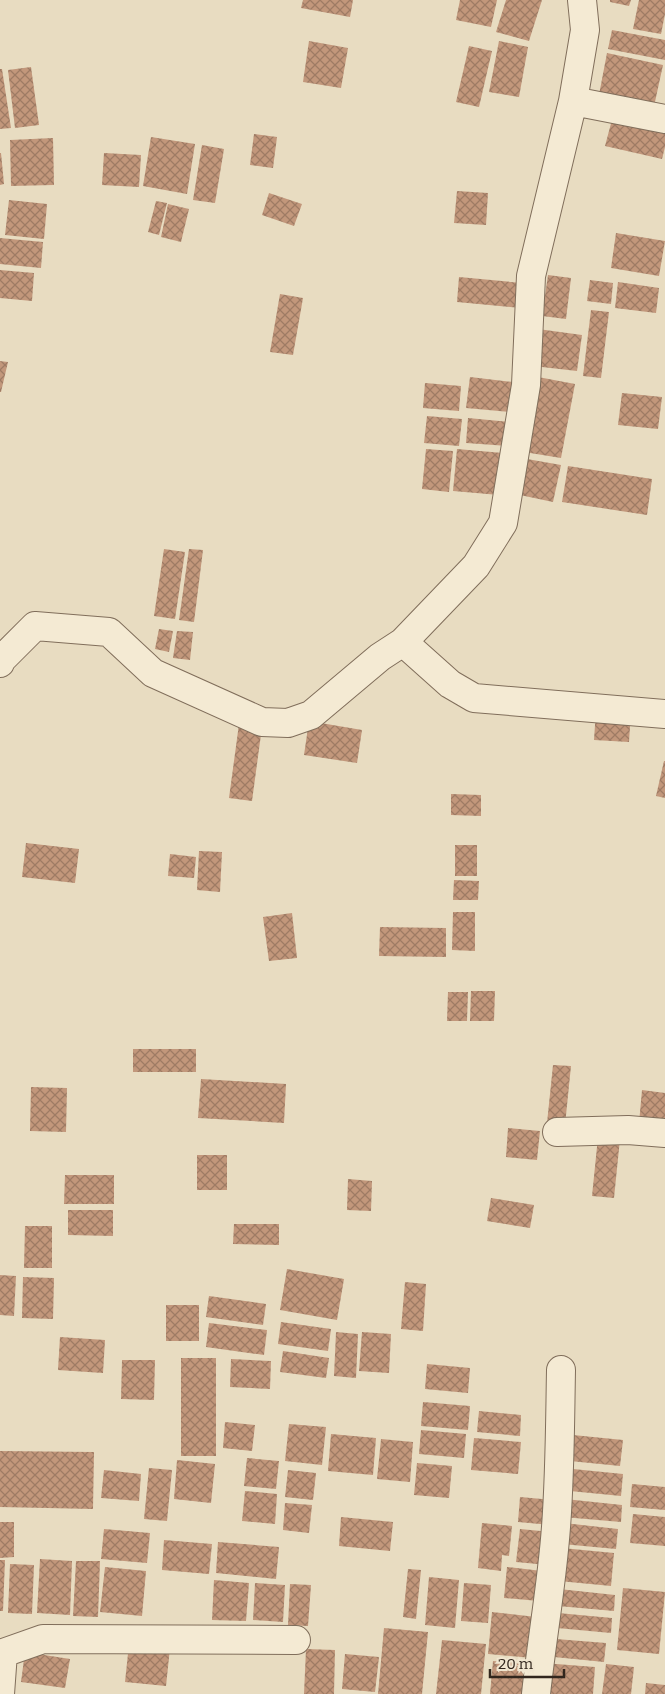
<svg xmlns="http://www.w3.org/2000/svg" width="665" height="1694" font-family="Bitter,serif">
<defs>
<pattern id="building-cross-hatch" width="8" height="8" patternUnits="userSpaceOnUse" patternTransform="scale(1.25)"><rect width="8" height="8" fill="#c2977b"/><path d="M0 0l8 8M0 8l8-8" fill="none" stroke="#9e7b64"/></pattern>
</defs>
<rect width="100%" height="100%" fill="#e8dcc1"/>
<!-- building -->
<path fill="url(#building-cross-hatch)" d="M303,0H353L350,17L301,8Z
M460,0H497L491,27L456,20Z
M506,0H542L529,41L496,32Z
M610,0H631L629,6L610,2Z
M639,0H665V14L661,34L633,29Z
M612,30L665,40V60L608,49Z
M309,41L348,48L341,88L303,82Z
M499,41L528,47L519,97L489,92Z
M469,46L492,51L479,107L456,102Z
M607,53L663,65L653,111L598,100Z
M31,67L39,125L15,128L8,70Z
M0,69H2L11,128L0,129Z
M613,116L665,128V147L662,159L605,146Z
M254,134L277,137L273,168L250,165Z
M151,137L195,144L187,194L143,186Z
M53,138L54,185L11,186L10,140Z
M202,145L224,149L215,203L193,200Z
M0,153H1L4,184L0,185Z
M104,153L141,155L139,187L102,185Z
M457,191L488,193L486,225L454,223Z
M269,193L302,204L294,226L262,215Z
M9,200L47,204L44,239L5,235Z
M156,201L167,203L159,235L148,232Z
M168,204L189,209L181,242L161,237Z
M616,233L665,241L659,276L611,268Z
M0,238L43,242L41,268L0,264Z
M0,270L34,273L32,301L0,298Z
M548,275L571,278L566,319L542,316Z
M459,277L522,283L520,308L457,302Z
M590,280L613,283L611,304L587,301Z
M618,282L659,288L656,313L615,308Z
M280,294L303,298L293,355L270,352Z
M591,310L609,312L601,378L583,376Z
M538,329L582,335L577,371L533,366Z
M0,361L8,362L1,392H0Z
M470,377L513,382L510,412L466,408Z
M538,377L575,384L561,458L524,452Z
M425,383L461,386L459,411L423,408Z
M622,393L662,397L658,429L618,425Z
M427,416L462,419L459,446L424,443Z
M468,418L510,422L508,446L466,443Z
M426,449L453,451L449,492L422,489Z
M457,449L503,453L499,495L453,491Z
M527,459L561,465L553,502L520,495Z
M568,466L652,479L647,515L562,502Z
M164,549L185,552L175,619L154,616Z
M189,549L203,550L194,622L179,620Z
M159,629L173,631L169,652L155,649Z
M177,631L193,632L190,660L173,658Z
M596,710L631,712L629,742L594,740Z
M309,721L362,730L357,763L304,755Z
M239,724L262,727L252,801L229,798Z
M664,761H665V798L656,796Z
M451,794L481,795V816L451,815Z
M26,843L79,849L75,883L22,877Z
M455,845H477V876H455Z
M199,851L222,852L220,892L197,890Z
M170,854L196,857L194,878L168,876Z
M454,880L479,881L478,900H453Z
M453,912H475V951L452,950Z
M292,913L297,958L269,961L263,917Z
M380,927L446,928V957L379,956Z
M471,991H495L494,1021H470Z
M448,992H468L467,1021H447Z
M133,1049H196V1072H133Z
M553,1065L571,1066L565,1125L547,1123Z
M201,1079L286,1084L284,1123L198,1118Z
M31,1087L67,1088L66,1132L30,1131Z
M642,1090L665,1093V1125L639,1123Z
M508,1128L540,1131L537,1160L506,1157Z
M598,1137L620,1139L614,1198L592,1196Z
M197,1155H227V1190H197Z
M65,1175H114V1204H64Z
M348,1179L372,1181L371,1211L347,1210Z
M491,1198L534,1205L530,1228L487,1221Z
M68,1210H113V1236L68,1235Z
M234,1224H279V1245L233,1244Z
M25,1226H52V1268H24Z
M287,1269L344,1279L337,1320L280,1310Z
M0,1275L16,1276L14,1316L0,1315Z
M23,1277L54,1278L53,1319L22,1318Z
M405,1282L426,1284L423,1331L401,1329Z
M209,1296L266,1304L263,1325L206,1317Z
M166,1305H199V1341H166Z
M281,1322L331,1329L328,1351L278,1344Z
M209,1323L267,1330L264,1355L206,1347Z
M336,1332L358,1334L356,1378L334,1376Z
M362,1332L391,1334L389,1373L359,1371Z
M60,1337L105,1340L103,1373L58,1370Z
M283,1351L329,1358L326,1378L280,1372Z
M181,1358H216V1456H181Z
M231,1359L271,1361L270,1389L230,1387Z
M122,1360H155L154,1400L121,1399Z
M427,1364L470,1368L468,1393L425,1389Z
M423,1402L470,1406L468,1430L421,1426Z
M479,1411L521,1415L520,1436L477,1432Z
M225,1422L255,1425L252,1451L223,1448Z
M289,1424L326,1427L322,1465L285,1461Z
M421,1430L466,1434L464,1458L419,1454Z
M331,1434L376,1438L373,1475L328,1471Z
M573,1435L623,1440L620,1466L570,1461Z
M474,1438L521,1442L518,1474L471,1470Z
M381,1439L413,1442L410,1482L377,1479Z
M0,1451L94,1452L93,1509L0,1507Z
M247,1458L279,1461L276,1489L244,1486Z
M177,1460L215,1464L211,1503L174,1499Z
M417,1463L452,1466L449,1498L414,1495Z
M149,1468L172,1470L167,1521L144,1519Z
M573,1469L623,1474L621,1496L570,1491Z
M104,1470L141,1474L139,1501L101,1498Z
M288,1470L316,1473L313,1500L285,1497Z
M632,1484L665,1487V1510L630,1507Z
M245,1491L277,1494L275,1524L242,1521Z
M520,1497L553,1500L551,1525L518,1522Z
M565,1499L622,1505L621,1522L563,1517Z
M285,1503L312,1505L309,1533L283,1530Z
M633,1514L665,1517V1546L630,1543Z
M341,1517L393,1522L390,1551L339,1546Z
M0,1522H14V1557L0,1558Z
M482,1523L512,1526L509,1556L502,1555L501,1571L478,1568Z
M564,1523L618,1529L616,1549L562,1544Z
M104,1529L150,1533L147,1563L101,1559Z
M520,1529L551,1532L548,1565L516,1562Z
M164,1540L212,1544L209,1574L162,1570Z
M218,1542L279,1547L276,1579L216,1573Z
M562,1548L614,1553L611,1586L559,1581Z
M40,1559L72,1561L70,1615L37,1613Z
M0,1560H5L3,1611H0Z
M76,1561H100L98,1617L73,1616Z
M10,1564L34,1565L32,1614L8,1613Z
M105,1567L146,1571L142,1616L100,1612Z
M507,1567L542,1571L539,1601L504,1598Z
M408,1569L421,1570L416,1619L403,1617Z
M429,1577L459,1580L455,1628L425,1625Z
M214,1580L249,1583L246,1621L212,1620Z
M255,1583L285,1585L283,1622L253,1620Z
M464,1583L491,1585L488,1623L461,1621Z
M290,1584L311,1585L308,1626L288,1625Z
M623,1588L665,1592L659,1654L617,1650Z
M559,1589L615,1595L614,1611L558,1606Z
M492,1612L536,1617L532,1658L488,1654Z
M558,1613L612,1618L611,1633L557,1628Z
M384,1628L428,1632L422,1694H378Z
M556,1639L606,1643L604,1662L554,1657Z
M442,1640L486,1644L481,1694H436Z
M129,1644L170,1648L166,1686L125,1682Z
M306,1649L335,1650L334,1694H304Z
M25,1652L70,1659L65,1688L21,1682Z
M345,1654L379,1657L375,1692L342,1689Z
M493,1661L531,1664L528,1694H490Z
M543,1663L595,1667L593,1694H540Z
M606,1664L634,1667L631,1694H602Z
M646,1683L665,1685V1694H645Z"/>
<g fill="none" stroke-linecap="round" stroke-linejoin="round">
<!-- street casing -->
<g stroke="#806e5b" stroke-width="30">
<path id="street" d="M573,101L665,119
M403,642L476,566L503,523L526,385L531,276L573,101L585,30L582,0
M0,663L1,660L35,626L109,632L153,673L262,722L288,723L311,715L380,657L403,642L450,684L474,698L665,714
M557,1132L628,1130L665,1133
M0,1694L3,1653L43,1639L296,1640
M536,1694C542,1638 552,1583 556,1527C560,1475 560,1423 561,1370"/>
</g>
<!-- street -->
<use href="#street" stroke="#f4ead3" stroke-width="28"/>
</g>
<!-- scale -->
<path d="M490 1669v8h74v-8" fill="none" stroke="#31261d" stroke-width="2.5"/>
<text x="498" y="1669" font-size="15" fill="#31261d" stroke="#f1e6d0" stroke-width="4" paint-order="stroke">20 m</text>
</svg>
